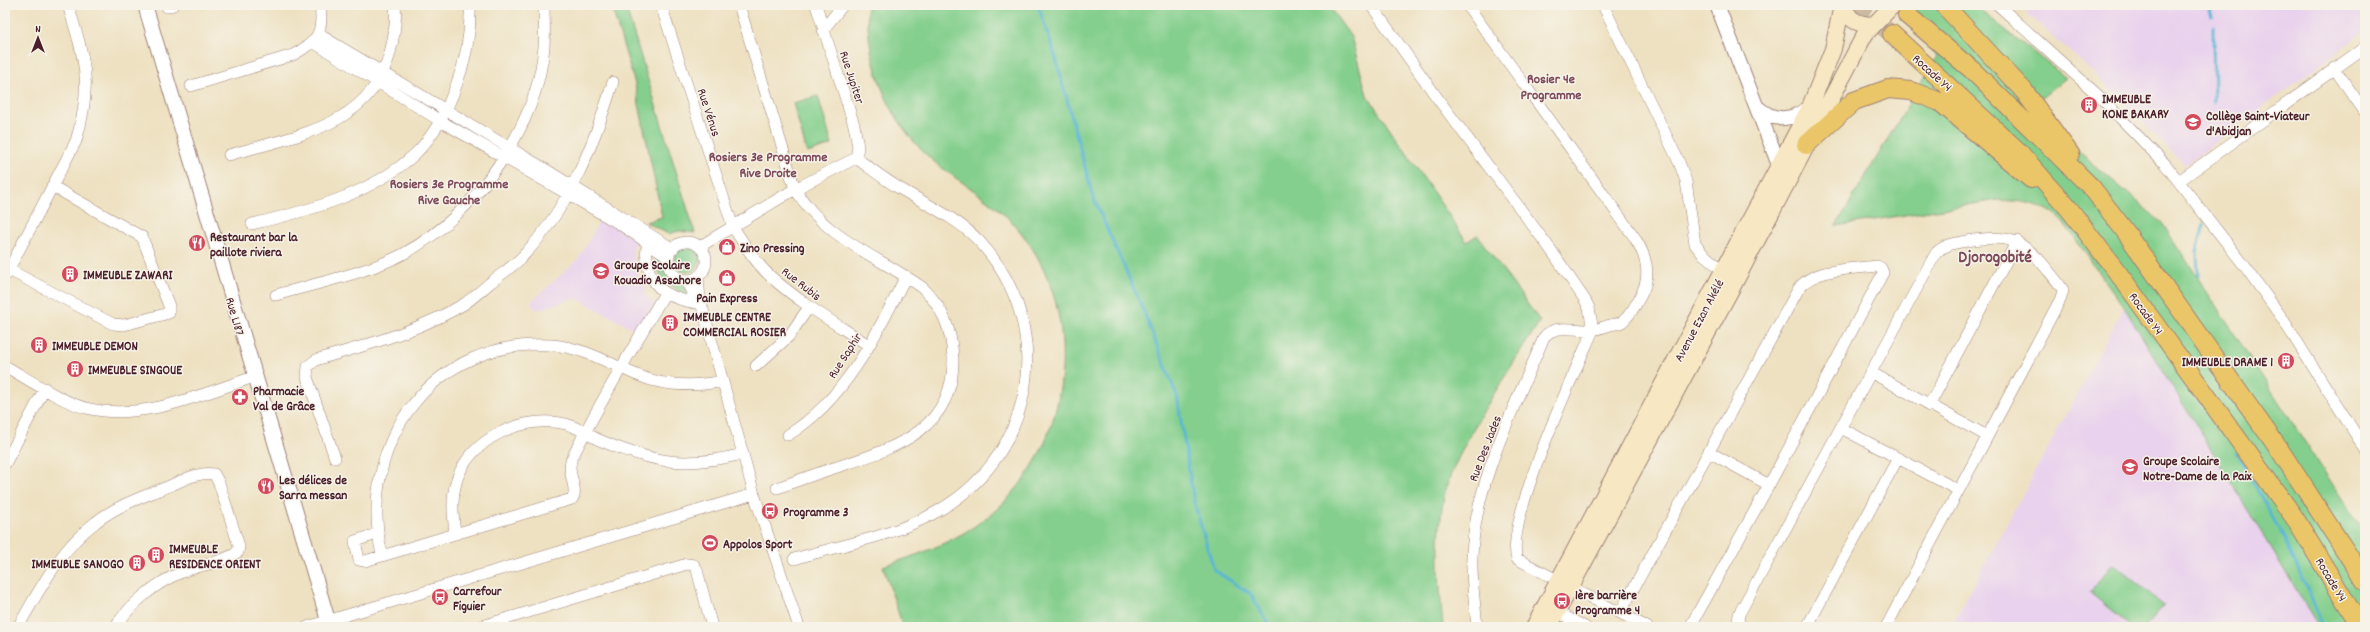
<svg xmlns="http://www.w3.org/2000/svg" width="2370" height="632" font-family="Dekko,sans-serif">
<rect width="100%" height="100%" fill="#f7f3e8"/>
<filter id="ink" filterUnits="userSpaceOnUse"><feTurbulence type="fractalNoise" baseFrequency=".025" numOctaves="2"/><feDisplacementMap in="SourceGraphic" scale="8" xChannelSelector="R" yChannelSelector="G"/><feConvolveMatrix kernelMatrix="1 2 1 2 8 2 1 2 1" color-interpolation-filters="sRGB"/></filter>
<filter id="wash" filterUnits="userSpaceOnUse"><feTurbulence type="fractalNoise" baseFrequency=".012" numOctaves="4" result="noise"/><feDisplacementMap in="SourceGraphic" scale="16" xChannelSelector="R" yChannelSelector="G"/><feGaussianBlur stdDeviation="0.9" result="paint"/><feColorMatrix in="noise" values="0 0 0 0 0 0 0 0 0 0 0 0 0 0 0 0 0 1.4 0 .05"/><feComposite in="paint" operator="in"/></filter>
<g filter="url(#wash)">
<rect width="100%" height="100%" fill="#eee1c1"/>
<!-- built -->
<path fill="#e9d2ed" d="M2018,5H2365V31L2185,165L2100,79Z
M601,219L638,240L632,251L640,284L647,288L644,293L655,305L635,330L576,298L537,310L530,303L579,258Z
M2124,307L2319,627H1951Z"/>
<!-- green -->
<path fill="#84cf8d" stroke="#67775c" d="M611,5H625L695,233L679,231L668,234L646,222L662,217L635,84Z
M867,5H1328L1351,37L1367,95L1467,242L1477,235L1540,321C1515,361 1489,399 1467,441C1460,455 1451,471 1446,488C1435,532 1439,582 1443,627H903L883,566C919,555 954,542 985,519C1070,455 1087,324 1026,239C1005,209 975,192 946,171C892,132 867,71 867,5Z
M1905,5H1974L2066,78L2029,108L2162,223L2365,534V624L2361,627H2319L2124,307L2061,219C2042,203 2022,201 1998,200L1836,226L1937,56L1903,7Z
M818,96L832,145L807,153L793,103Z
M674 259a13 13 0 1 1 26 0a13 13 0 1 1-26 0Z
M660,255C667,259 666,266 670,272C676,279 684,283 687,292L685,296L679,297L677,289C664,282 657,274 656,259Z
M2113,564L2164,605L2146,627H2132L2089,592Z"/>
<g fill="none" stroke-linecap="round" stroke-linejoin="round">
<!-- stream -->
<path stroke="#56b5d4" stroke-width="3" d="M1038,5L1056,59L1093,197L1141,305L1177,396L1194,502L1214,570L1251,594L1270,627
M2209,5L2212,17
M2213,27L2214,102
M2198,276L2197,251L2204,224
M2237,453L2286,542L2324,627"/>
</g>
</g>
<g filter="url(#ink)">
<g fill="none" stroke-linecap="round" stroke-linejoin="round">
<!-- trunk-tunnel -->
<path stroke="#cdbaa3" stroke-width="18" stroke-dasharray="18 9" stroke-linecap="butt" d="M1854,5L1892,34"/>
<!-- minor casing -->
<g stroke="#9c8076" stroke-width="12">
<path id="minor" d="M661,5L733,227C744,244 755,262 770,276C800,303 835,323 868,345
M739,5L795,189C826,240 877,255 923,288C943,308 952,330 953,359C954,428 898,447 843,465C821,472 799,480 777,488
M816,5L854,125L858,147L856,158
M1371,5L1438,99L1551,250L1585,300L1589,308L1593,330C1575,372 1504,522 1517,559L1647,627
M1467,5L1635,238C1646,256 1652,274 1641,295C1637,303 1630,316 1622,322C1619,324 1614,324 1610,325C1604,327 1598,329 1592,330C1576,331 1556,323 1544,337C1516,405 1474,483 1472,557C1471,580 1475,604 1477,627
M1603,5L1679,162L1686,181L1695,244L1702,253L1728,275
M1998,5L2101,98L2165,164L2244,265L2282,318L2365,449
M167,7L173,5
M823,30L843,5
M318,34L540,166L673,249
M313,42L439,120L618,223L669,257
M2334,68L2365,112
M191,86L293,55C317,42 324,33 320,5
M229,155C292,136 370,128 390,53C394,37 397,22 395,5
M2179,181L2365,47
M252,224C308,211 373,194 416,153C434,136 448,108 456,86C466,60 471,33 470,5
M651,237C646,245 646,252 647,261C651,292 674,300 702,304
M668 261a19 19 0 1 1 38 0a19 19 0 1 1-38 0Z
M699,247L795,189L856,158
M9,270L113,324L124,325L169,313V306L142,237L52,186
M6,275L76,141C93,85 85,59 68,5
M698,277L700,299L754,494L799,627
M685,280L693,294L700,299
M276,295C314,284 371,272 405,253C475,214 537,128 544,47C545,33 544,19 544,5
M5,366C26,378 64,403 86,408C143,422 201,394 254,377
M756,366L789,336L809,307
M1872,373L1987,436
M1929,406L2017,241
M1841,428L1958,490
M788,435C845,400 877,334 906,276
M1709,452L1769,485
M335,458L307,377L308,366L316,360C366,345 419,331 464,304C473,298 482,290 490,283C501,274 514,266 523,256C569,208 594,144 613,82
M5,464L45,388
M455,533C453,515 451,500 456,482C469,438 524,414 566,424C577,427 589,435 599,440C620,449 640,456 662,460C688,465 718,460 743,454
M377,534L355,541L359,560L365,561L572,499C580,489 565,473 572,458C600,401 633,348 665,293
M382,555C356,442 433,338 552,345C585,348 608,363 637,375C665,387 694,387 723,381
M794,559C841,545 895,536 938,511C1037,454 1057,325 979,241C957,218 926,204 899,188C884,179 870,168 856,158
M1557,612L1585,627
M1620,613L1799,288C1814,268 1854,269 1877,266L1881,268L1883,273L1769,485L1690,627
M18,627C40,589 60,549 96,522C116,506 144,496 167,487C182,481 198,471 214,474L219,483L239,546L238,552C222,563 198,565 180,573C155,583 130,605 115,627
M307,627L754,494
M479,627L687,564L694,565L697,570L712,627
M1742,627L1738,621L1739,614L1936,253C1945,244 1956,243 1967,241C2002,235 2018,236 2042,263C2049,272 2057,280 2063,290L2061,298L1886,627
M1807,627L1898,458"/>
</g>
<!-- tertiary casing -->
<g stroke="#9c8076" stroke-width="16">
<path id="tertiary" d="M145,5L330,627
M1717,5L1779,165
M1756,106C1774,123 1792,121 1810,107"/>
</g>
<!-- secondary casing -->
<g stroke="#9c8076" stroke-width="18">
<path id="secondary" d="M1843,5C1849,20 1856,24 1872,25
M1534,627L1810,107L1833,49L1842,5
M1549,627L1736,280L1865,34L1893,5"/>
</g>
<!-- trunk casing -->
<g stroke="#9c8076" stroke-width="20">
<path id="trunk" d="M1944,5L2024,91L2070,154
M1907,15L1972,70L2092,188L2125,231L2281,452L2365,581
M1892,34L2018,151L2070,210L2124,281L2294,517L2361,627
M1806,145L1854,101L1888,89L1911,91L1940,102L2031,179"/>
</g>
<!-- minor -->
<use href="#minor" stroke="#fff" stroke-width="11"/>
<!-- tertiary -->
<use href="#tertiary" stroke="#fff" stroke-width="14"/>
<!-- secondary -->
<use href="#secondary" stroke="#f7e8c3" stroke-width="16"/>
<!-- trunk -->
<use href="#trunk" stroke="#ebc669" stroke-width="18"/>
</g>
</g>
<!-- icons -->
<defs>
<g id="building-disc" transform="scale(0.9)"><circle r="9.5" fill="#d1495b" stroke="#f7f3e8"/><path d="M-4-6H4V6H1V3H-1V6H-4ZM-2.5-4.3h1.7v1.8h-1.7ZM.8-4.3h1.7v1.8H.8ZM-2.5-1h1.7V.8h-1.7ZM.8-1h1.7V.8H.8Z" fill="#fff"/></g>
<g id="school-disc" transform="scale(0.9)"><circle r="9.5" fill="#d1495b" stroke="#f7f3e8"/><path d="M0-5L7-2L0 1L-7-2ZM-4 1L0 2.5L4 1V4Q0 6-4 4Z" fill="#fff"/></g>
<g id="restaurant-disc" transform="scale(0.9)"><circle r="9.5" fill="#d1495b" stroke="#f7f3e8"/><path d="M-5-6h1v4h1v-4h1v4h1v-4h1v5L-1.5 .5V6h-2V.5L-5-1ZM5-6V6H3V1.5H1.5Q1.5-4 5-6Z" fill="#fff"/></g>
<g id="shop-disc" transform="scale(0.9)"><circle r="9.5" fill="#d1495b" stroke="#f7f3e8"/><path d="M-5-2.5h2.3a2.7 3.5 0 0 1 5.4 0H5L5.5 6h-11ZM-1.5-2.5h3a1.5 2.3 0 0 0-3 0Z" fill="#fff"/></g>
<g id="pharmacy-disc" transform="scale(0.9)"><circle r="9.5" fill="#d1495b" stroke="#f7f3e8"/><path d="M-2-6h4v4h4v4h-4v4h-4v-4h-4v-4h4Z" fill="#fff"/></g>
<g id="bus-disc" transform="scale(0.9)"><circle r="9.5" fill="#d1495b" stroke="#f7f3e8"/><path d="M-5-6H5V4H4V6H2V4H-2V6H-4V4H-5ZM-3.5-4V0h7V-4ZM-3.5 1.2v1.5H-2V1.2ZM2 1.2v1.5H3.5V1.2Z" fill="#fff"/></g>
<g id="stadium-disc" transform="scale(0.9)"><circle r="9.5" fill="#d1495b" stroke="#f7f3e8"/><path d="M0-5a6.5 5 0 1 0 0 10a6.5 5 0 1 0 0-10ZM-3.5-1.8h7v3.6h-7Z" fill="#fff"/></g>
</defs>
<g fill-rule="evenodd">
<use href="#building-disc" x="2089" y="105"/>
<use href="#school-disc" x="2193" y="122"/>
<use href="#restaurant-disc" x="197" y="243"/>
<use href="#shop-disc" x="727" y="247"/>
<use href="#school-disc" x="601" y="271"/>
<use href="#building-disc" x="70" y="274"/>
<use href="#shop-disc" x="727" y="278"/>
<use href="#building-disc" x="670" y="323"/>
<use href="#building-disc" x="39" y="345"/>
<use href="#building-disc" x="2286" y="361"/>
<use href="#building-disc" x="75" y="369"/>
<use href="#pharmacy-disc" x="240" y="397"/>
<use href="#school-disc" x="2130" y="467"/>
<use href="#restaurant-disc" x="266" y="486"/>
<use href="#bus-disc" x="770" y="511"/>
<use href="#stadium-disc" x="710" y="543"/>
<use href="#building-disc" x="156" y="555"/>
<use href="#building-disc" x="137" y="563"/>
<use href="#bus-disc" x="440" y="597"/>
<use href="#bus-disc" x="1562" y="601"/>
</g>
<g text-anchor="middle" stroke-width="3" stroke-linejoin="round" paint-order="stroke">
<!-- street labels -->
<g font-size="13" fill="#4a1f2b" stroke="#f7f3e8">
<text transform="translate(1933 72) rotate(42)" y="5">Rocade Y4</text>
<text transform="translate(853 77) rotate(72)" y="5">Rue Jupiter</text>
<text transform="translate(710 112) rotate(72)" y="5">Rue Vénus</text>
<text transform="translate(802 283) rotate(38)" y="5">Rue Rubis</text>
<text transform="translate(2147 313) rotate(54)" y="5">Rocade Y4</text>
<text transform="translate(236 316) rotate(74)" y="5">Rue L187</text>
<text transform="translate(1698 320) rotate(-62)" y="5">Avenue Ezan Akélé</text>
<text transform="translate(844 355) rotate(-57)" y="5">Rue Saphir</text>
<text transform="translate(1484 448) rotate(-69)" y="5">Rue Des Jades</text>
<text transform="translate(2332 579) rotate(59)" y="5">Rocade Y4</text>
</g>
<!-- poi labels -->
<g font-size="13" font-weight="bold" fill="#4a1f2b" stroke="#f7f3e8" text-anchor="start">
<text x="2102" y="103">IMMEUBLE<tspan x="2102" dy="15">KONE BAKARY</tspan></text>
<text x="2206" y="120">Collège Saint-Viateur<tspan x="2206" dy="15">d'Abidjan</tspan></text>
<text x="210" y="241">Restaurant bar la<tspan x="210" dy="15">paillote riviera</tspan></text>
<text x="740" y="252">Zino Pressing</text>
<text x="614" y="269">Groupe Scolaire<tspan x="614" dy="15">Kouadio Assahore</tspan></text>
<text x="83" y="279">IMMEUBLE ZAWARI</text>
<text x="727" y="302" text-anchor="middle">Pain Express</text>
<text x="683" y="321">IMMEUBLE CENTRE<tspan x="683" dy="15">COMMERCIAL ROSIER</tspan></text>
<text x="52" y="350">IMMEUBLE DEMON</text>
<text x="2273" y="366" text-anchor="end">IMMEUBLE DRAME 1</text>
<text x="88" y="374">IMMEUBLE SINGOUE</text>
<text x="253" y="395">Pharmacie<tspan x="253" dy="15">Val de Grâce</tspan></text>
<text x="2143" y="465">Groupe Scolaire<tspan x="2143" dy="15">Notre-Dame de la Paix</tspan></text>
<text x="279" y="484">Les délices de<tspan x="279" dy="15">Sarra messan</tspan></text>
<text x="783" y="516">Programme 3</text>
<text x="723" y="548">Appolos Sport</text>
<text x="169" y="553">IMMEUBLE<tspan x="169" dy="15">RESIDENCE ORIENT</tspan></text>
<text x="124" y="568" text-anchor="end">IMMEUBLE SANOGO</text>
<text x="453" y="595">Carrefour<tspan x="453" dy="15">Figuier</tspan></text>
<text x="1575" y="599">1ère barrière<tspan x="1575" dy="15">Programme 4</tspan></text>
</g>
<!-- neighbourhood labels -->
<g font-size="14" font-weight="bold" fill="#7e4b5c" stroke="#f7f3e8">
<text x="1551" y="83">Rosier 4e<tspan x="1551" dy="16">Programme</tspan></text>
<text x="768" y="161">Rosiers 3e Programme<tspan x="768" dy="16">Rive Droite</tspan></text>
<text x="449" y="188">Rosiers 3e Programme<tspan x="449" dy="16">Rive Gauche</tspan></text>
</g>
<!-- district labels -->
<g font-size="17" font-weight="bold" fill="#7e4b5c" stroke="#f7f3e8">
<text x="1995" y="262">Djorogobité</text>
</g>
</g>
<!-- margin -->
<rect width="2370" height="632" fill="none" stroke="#f7f3e8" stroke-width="20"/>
<!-- north arrow -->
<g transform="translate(38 38)" stroke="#f7f3e8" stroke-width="3" paint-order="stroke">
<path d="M0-3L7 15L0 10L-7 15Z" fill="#4a1f2b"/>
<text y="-6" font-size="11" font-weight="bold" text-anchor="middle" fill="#4a1f2b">N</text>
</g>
</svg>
